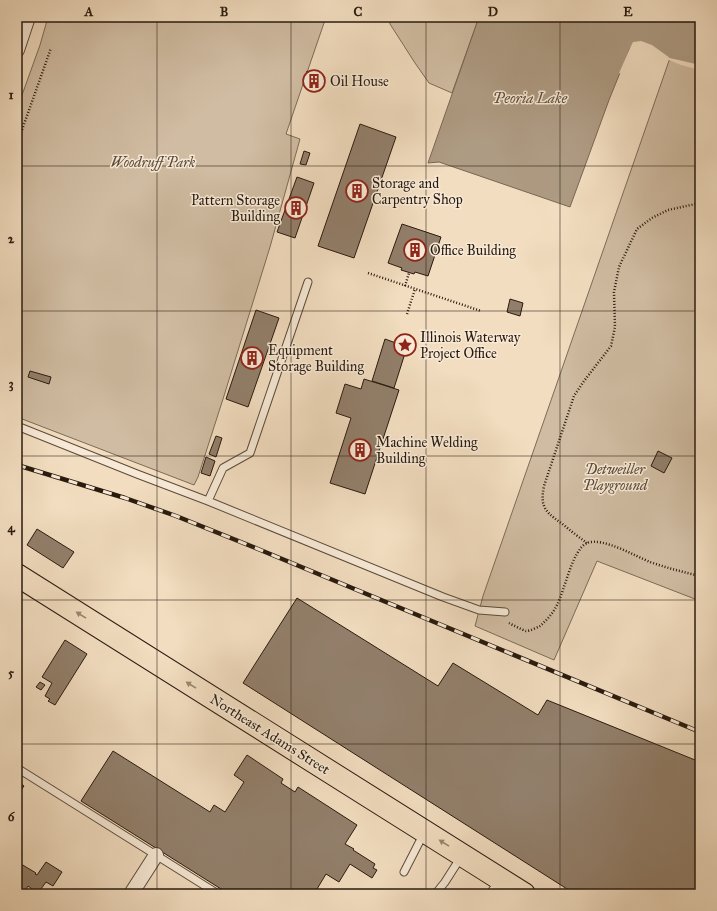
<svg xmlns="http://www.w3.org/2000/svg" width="717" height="911" font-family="'IM FELL Great Primer',serif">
<rect width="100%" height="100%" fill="#f2ddc0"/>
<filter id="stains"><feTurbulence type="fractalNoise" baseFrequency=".005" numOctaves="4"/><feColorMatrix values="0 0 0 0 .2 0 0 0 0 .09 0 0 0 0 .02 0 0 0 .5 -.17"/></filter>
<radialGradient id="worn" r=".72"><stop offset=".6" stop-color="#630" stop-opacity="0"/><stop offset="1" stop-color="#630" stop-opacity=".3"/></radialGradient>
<!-- green -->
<path fill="#d0bca2" stroke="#7c6b58" d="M48,17H326L286,134L300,139L270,247L223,399L198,477L194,485L17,417V109L40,45Z
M389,17H479L452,93L429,83L415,63L390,24Z
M670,58L700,68V601L597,561L554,660L475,626L483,596Z"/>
<!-- water -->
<path fill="#ae9b83" stroke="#796754" d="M479,17H700V68L682,63L637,45L630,48L609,100L570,207L439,162L428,163Z"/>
<!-- pier -->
<path fill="#f2ddc0" d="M641,41L652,45L670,58L700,65V70L681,65L669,60L637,48L631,49L621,74L619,73L630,48L633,42Z"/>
<!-- building -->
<path fill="#927f6b" stroke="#291a0e" d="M307,71L325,77L320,91L303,85Z
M360,124L396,137L354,258L318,246Z
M304,151L310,153L306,165L300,164Z
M297,177L314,183L295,238L277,232Z
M402,224L441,237L428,276L415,272L414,274L401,270L402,268L388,263Z
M510,299L523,303L520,316L507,312Z
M256,310L279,318L248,407L226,399Z
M385,339L407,347L394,388L372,381Z
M30,371L51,377L49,384L28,377Z
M364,379L399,390L365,494L330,483L351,418L336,413L345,384L361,389Z
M216,436L222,438L216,457L209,454Z
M658,451L672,458L664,473L651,466Z
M206,457L215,461L210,476L201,473Z
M37,529L74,552L63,568L27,545Z
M297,598L438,686L453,663L538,715L547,700L700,762V894H575L243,683Z
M65,640L87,654L55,705L48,701L50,699L45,696L52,683L42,677Z
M40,682L45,685L41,690L36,687Z
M17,735L22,738L17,747Z
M113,751L210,812L214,805L225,812L244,782L234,775L247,755L283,779L281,783L295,792L298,787L357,825L345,844L354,849L353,850L375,864L373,868L377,870L372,878L350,864L339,882L326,874L314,894H229L81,801Z
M17,781L24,786L17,796Z
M46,862L62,872L53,886L46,882L38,893L28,886L23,894H17V871L21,864L36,873L35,874L37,875Z
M53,889L62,894H50Z"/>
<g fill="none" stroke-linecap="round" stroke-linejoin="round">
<!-- lane casing -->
<g stroke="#5b4b3a" stroke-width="9">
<path id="lane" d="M17,426L137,474L208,501L443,597L479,610L505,612
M208,501L223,468L250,453L308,282
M17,768L218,894
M404,872L424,833
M437,892L445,882L461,857"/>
</g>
<!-- street casing -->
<g stroke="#5b4b3a" stroke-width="16">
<path id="street" d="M17,50L28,17
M131,894L156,855
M494,894L503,881"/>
</g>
<!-- primary casing -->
<g stroke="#291a0e" stroke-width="24">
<path id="primary" d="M17,575L524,894"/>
</g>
<!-- path -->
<path stroke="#291a0e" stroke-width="2.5" stroke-dasharray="1 2" stroke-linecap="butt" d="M17,144L51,48
M368,273L481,311
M405,286L409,273
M407,314L415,289
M587,543C580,538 572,532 565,526C548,513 539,510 544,486L574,396L584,381L611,346L615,327L614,292L619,267L637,229L652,218L668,210L700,203
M509,623C513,625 522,630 526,631C530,631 536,628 540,626C547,620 553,613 557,605C565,590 572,550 587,543C603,537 635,556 650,562C667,568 683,572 700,576"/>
<!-- lane -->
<use href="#lane" stroke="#f7e9d6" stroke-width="7"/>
<!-- street -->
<use href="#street" stroke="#f7e9d6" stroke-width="14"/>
<!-- primary -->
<use href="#primary" stroke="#f2ddc0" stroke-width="22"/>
<!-- rail casing -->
<g stroke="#291a0e" stroke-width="4.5">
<path id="rail" d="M17,465L125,498L176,516L258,549L700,732"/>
</g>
<!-- rail -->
<use href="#rail" stroke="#f7e9d6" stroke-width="3" stroke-dasharray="9" stroke-linecap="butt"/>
</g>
<!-- one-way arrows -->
<defs><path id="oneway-solid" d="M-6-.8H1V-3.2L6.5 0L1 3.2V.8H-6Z"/></defs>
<g fill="#988570">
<use href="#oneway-solid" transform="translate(81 615) rotate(-148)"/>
<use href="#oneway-solid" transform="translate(191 685) rotate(-148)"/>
<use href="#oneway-solid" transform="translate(444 843) rotate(-148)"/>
</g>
<!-- grid -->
<path fill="none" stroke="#291a0e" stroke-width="1" stroke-opacity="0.55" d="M157,17V894M291,17V894M426,17V894M560,17V894M17,166H700M17,311H700M17,456H700M17,600H700M17,744H700"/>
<!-- icons -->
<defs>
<g id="building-ring" transform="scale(1.15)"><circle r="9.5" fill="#f7e9d6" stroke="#8f2418" stroke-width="1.5"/><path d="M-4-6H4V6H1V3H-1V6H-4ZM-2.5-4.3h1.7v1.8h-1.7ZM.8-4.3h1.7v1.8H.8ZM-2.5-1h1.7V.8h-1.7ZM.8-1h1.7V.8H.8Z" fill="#8f2418"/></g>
<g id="sight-ring" transform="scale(1.15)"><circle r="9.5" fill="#f7e9d6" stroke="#8f2418" stroke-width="1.5"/><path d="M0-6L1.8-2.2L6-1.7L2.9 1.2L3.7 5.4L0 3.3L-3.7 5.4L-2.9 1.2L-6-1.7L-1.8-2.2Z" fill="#8f2418"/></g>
</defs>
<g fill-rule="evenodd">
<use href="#building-ring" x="314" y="81"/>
<use href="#building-ring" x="357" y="191"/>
<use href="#building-ring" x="296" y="208"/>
<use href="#building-ring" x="415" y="250"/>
<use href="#sight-ring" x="405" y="345"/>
<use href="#building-ring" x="252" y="358"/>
<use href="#building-ring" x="360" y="450"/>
</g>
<g text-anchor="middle" stroke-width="3" stroke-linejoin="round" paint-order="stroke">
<!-- poi labels -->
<g font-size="14" fill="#291a0e" stroke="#f7e9d6" text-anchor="start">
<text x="330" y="86">Oil House</text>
<text x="372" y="188">Storage and<tspan x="372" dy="16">Carpentry Shop</tspan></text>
<text x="280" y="205" text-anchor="end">Pattern Storage<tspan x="280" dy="16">Building</tspan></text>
<text x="430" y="255">Office Building</text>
<text x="420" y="342">Illinois Waterway<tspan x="420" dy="16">Project Office</tspan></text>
<text x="268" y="355">Equipment<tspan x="268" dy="16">Storage Building</tspan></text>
<text x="376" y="447">Machine Welding<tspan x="376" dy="16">Building</tspan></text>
</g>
<!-- park labels -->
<g font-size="14" font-style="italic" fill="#5b4b3a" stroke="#f7e9d6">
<text x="153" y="167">Woodruff Park</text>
<text x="615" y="474">Detweiller<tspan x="615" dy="16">Playground</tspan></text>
</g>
<!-- street labels -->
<g font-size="14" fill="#291a0e" stroke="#f7e9d6">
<text transform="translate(270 734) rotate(32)" y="5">Northeast Adams Street</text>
</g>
<!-- water labels -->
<g font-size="15" font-style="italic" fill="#5e4e3d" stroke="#f7e9d6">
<text x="530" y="103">Peoria Lake</text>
</g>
</g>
<!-- margin -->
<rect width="717" height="911" fill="none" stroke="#f2ddc0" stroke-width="44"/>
<rect x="22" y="22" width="673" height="867" fill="none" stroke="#291a0e" stroke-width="1.5"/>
<g font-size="13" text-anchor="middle" font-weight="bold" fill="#291a0e">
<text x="89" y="16">A</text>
<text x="224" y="16">B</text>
<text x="358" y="16">C</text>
<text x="493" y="16">D</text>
<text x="628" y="16">E</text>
<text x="11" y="99">1</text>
<text x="11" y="243">2</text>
<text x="11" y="388">3</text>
<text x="11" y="532">4</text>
<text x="11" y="677">5</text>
<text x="11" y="821">6</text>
</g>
<rect width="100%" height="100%" filter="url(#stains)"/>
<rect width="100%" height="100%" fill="url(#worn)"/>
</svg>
